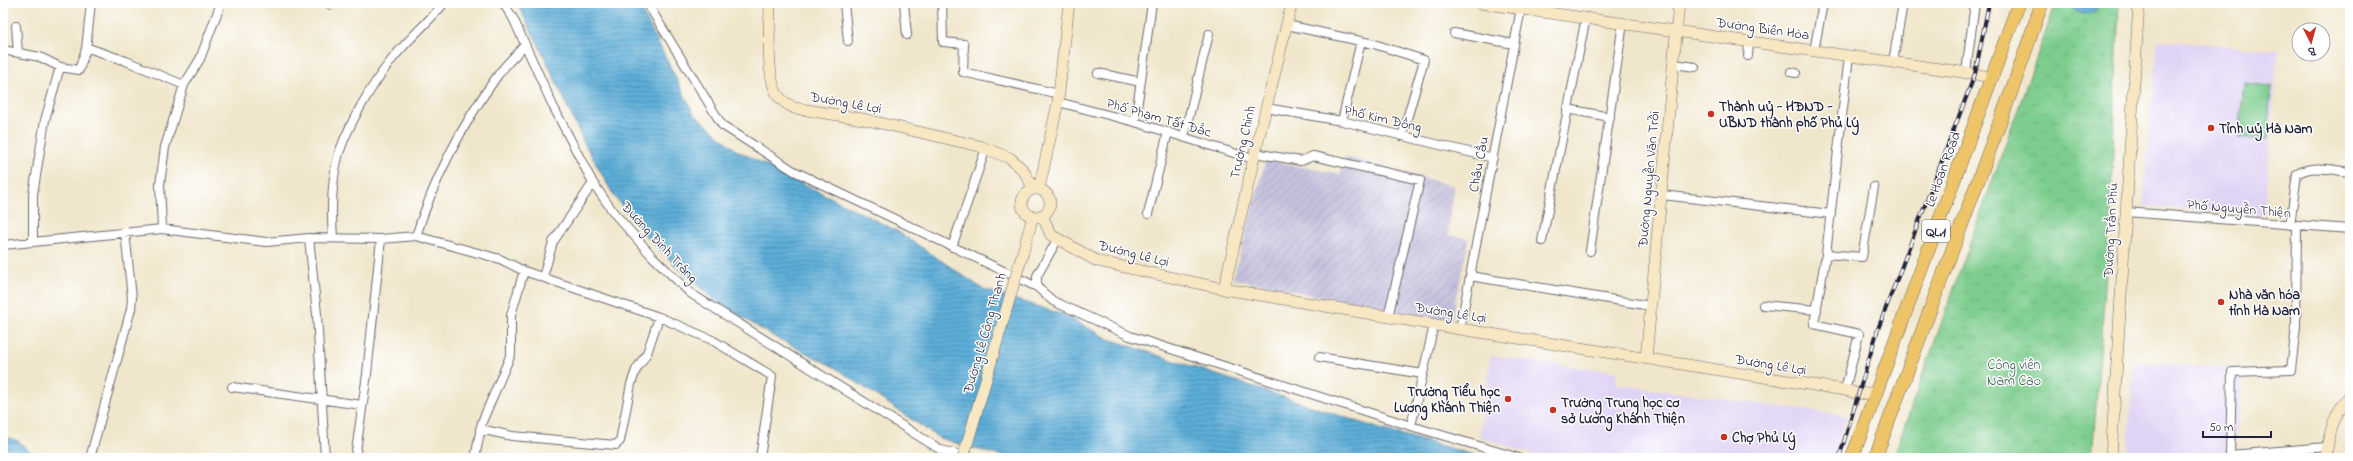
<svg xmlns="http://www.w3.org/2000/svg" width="2353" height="461" font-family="'Indie Flower',sans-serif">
<defs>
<pattern id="industrial-furrows" width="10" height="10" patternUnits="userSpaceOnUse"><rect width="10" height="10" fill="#c4c0db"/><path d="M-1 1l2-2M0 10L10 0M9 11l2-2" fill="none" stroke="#a8a5bd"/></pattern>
<pattern id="park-crowns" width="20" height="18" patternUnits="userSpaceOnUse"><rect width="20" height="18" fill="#7dcd8e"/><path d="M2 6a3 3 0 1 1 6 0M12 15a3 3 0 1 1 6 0" fill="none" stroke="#6cb07b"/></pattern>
<pattern id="water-rules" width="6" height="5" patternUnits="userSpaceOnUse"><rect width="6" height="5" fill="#5daed8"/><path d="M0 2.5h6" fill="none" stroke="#4c8db0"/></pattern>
</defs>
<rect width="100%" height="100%" fill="#fff"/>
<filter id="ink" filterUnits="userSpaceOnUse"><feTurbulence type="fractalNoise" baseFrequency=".025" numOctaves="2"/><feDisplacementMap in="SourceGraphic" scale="8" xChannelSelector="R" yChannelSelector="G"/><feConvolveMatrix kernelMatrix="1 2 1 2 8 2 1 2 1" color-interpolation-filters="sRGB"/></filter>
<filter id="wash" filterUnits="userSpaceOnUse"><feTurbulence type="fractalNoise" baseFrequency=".012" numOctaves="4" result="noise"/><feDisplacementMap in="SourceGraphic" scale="16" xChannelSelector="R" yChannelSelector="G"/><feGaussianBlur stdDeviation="0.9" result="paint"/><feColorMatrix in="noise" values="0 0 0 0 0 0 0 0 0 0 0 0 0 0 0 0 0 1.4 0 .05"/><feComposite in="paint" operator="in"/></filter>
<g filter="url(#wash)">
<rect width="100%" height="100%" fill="#f0e6cb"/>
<!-- built -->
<path fill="#e0d4f4" d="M2157,40L2278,50L2264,216L2143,206Z
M1491,356L1618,372L1616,384L1847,416L1833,458H1544L1479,437Z
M2134,362L2243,369L2240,410L2232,458H2127Z"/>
<!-- industrial -->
<path fill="url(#industrial-furrows)" d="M1345,157L1454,186L1448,235L1469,239L1451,322L1233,279L1266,160L1340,174Z"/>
<!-- grass -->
<path fill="#7dcd8e" stroke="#507864" d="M2244,83L2271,86L2267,140L2239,137Z"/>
<!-- park -->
<path fill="url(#park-crowns)" stroke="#507864" d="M2056,3H2119L2110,221L2092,458H1893Z"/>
<!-- water -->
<path fill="url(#water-rules)" stroke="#40688a" d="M517,3H638L694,114L736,150L897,231L983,289L1064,315L1109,339L1374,427L1485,458H1007L939,438L834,367L769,334L717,302L679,269L644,234L614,196L583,141L547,62Z
M2071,3H2099C2094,18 2076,17 2071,3Z
M3,436L18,441L37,458H3Z"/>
</g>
<g filter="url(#ink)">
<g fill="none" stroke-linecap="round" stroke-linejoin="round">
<!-- street casing -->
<g stroke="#6a676d" stroke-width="10">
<path id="street" d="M503,3L513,18L553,106L593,183L614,213L652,256L690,293L941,450L974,458
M647,3L722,125L794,171L1037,287L1053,301L1130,336L1411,426L1519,458
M844,3L848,41
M904,3L907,35
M942,3L943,42L964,44L963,72L1059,94
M331,5V3
M1287,25L1374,44L1424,60L1402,136
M16,26L18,53
M1454,33L1514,44
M86,49L91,3
M3,50L40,57L60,67L79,70L86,49H91L126,61L184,85
M1814,51L1823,3
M1748,56L1749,42
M1893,62L1903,3
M1674,64L1695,67
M1791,72L1796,73
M1966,72L1975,3
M1098,73L1141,82
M1058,102L1135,122L1253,159
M1266,108L1342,121L1493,158
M1567,109L1610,117
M1342,121L1361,41
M1135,122L1152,3
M1184,137L1209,34
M1255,153L1301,161L1313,156L1420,180L1388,317
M1662,195L1831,214
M2126,212L2350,229
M1148,214L1168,132
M2290,225L2297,174C2311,164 2333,170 2349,172
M2297,226L2296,326L2291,370L2232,372L2230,455L2327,447
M162,229L160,184L165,147L184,85L200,59L221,3
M416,236C434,180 463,123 498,75C506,64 516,55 525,45
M309,238L317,314L325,458
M333,238C331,210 331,180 339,153C349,124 371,86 390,62C406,41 427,24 444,3
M33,241V194L45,120L60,67
M1542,241L1586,17
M3,245L162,229L266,242L309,238L381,239L416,236L500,259L524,271L659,317L712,340L772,376L760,458
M952,247L986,148
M1590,251L1623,23
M1826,254L1862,257L1874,187
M1470,276L1651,306
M543,277L553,242L593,183
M1037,287V276L1057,240
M1763,305L1817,310
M1460,329L1522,3
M1319,357L1423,374
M232,387L362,405
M1845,390L1859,334L1814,324L1826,254L1849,56
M1411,426L1434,325
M480,429L512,436L616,445L620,441L631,384L636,370L647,353L659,317
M90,458L131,309L132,298L125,232
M355,458L367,374L381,239
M475,458L482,422L511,354V315L524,271"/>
</g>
<!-- secondary casing -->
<g stroke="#6a676d" stroke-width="12">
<path id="secondary" d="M770,3C770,26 765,79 779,97C783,102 789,105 794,108L863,119L979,146L1010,158L1023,170L1034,189
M1480,3L1975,74L1993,78
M1039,189L1058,102L1069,3
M1022 203a14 14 0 1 1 28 0a14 14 0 1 1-28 0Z
M1042,215L1051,235L1097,261L1224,289L1460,329L1845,390L1859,394L1876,392
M1023,252L1033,216
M1224,289L1255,153L1292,3
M1646,358L1679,3
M2111,458L2139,3
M2326,458C2328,437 2334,412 2350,396"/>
</g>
<!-- primary casing -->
<g stroke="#6a676d" stroke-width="14">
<path id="primary" d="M1852,458L2019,3
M1875,458L2014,84L2042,3"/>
</g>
<!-- street -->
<use href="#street" stroke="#fff" stroke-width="8"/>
<!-- secondary -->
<use href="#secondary" stroke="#f8e7c3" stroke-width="11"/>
<!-- primary -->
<use href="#primary" stroke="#eec469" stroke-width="13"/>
<!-- rail casing -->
<g stroke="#22223b" stroke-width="4">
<path id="rail" d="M1839,458L1878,329L1975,74L1989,3"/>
</g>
<!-- rail -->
<use href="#rail" stroke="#fff" stroke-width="2.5" stroke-dasharray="8" stroke-linecap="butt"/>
<!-- secondary-bridge casing -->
<g stroke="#6a676d" stroke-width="12" stroke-linecap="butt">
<path id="secondary-bridge" d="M963,458L1023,252"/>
</g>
<!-- secondary-bridge -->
<use href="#secondary-bridge" stroke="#f8e7c3" stroke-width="11"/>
</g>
</g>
<!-- markers -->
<g fill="#c8321e" stroke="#fff" stroke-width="1.5">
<circle cx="1711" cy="114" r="4"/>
<circle cx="2211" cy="128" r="4"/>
<circle cx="2221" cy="302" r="4"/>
<circle cx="1508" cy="399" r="4"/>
<circle cx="1553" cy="410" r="4"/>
<circle cx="1724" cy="437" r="4"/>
</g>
<g text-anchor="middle" stroke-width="3" stroke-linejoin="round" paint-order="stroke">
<!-- shield labels -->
<rect fill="#fff" stroke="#646476" stroke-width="1" x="1922" y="220" width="28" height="22" rx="3"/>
<g font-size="13" font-weight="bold" fill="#22223b">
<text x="1936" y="236">QL.1</text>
</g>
<!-- street labels -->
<g font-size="14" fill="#22223b" stroke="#fff">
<text transform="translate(1763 28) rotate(8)" y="5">Đường Biên Hòa</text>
<text transform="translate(846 102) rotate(10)" y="5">Đường Lê Lợi</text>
<text transform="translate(1159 117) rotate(16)" y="5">Phố Phạm Tất Đắc</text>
<text transform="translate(1383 118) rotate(13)" y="5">Phố Kim Đồng</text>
<text transform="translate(1242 142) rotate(-77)" y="5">Trường Chinh</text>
<text transform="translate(1478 164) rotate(-79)" y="5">Châu Cầu</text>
<text transform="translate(1942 169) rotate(-70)" y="5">Le Hoan Road</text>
<text transform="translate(1648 179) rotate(-85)" y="5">Đường Nguyễn Văn Trỗi</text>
<text transform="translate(2239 208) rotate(5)" y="5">Phố Nguyễn Thiện</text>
<text transform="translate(2110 230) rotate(-87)" y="5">Đường Trần Phú</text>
<text transform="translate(660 242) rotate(47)" y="5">Đường Đinh Tráng</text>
<text transform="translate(1134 253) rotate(14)" y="5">Đường Lê Lợi</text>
<text transform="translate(1451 312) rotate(9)" y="5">Đường Lê Lợi</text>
<text transform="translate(984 333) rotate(-74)" y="5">Đường Lê Công Thanh</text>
<text transform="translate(1771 364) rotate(9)" y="5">Đường Lê Lợi</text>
</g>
<!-- poi labels -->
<g font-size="14" font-weight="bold" fill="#22223b" stroke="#fff" text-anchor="start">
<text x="1719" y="111">Thành uỷ - HĐND -<tspan x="1719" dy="16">UBND thành phố Phủ Lý</tspan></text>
<text x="2219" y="133">Tỉnh uỷ Hà Nam</text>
<text x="2229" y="299">Nhà văn hóa<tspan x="2229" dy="16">tỉnh Hà Nam</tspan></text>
<text x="1500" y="396" text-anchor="end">Trường Tiểu học<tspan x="1500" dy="16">Lương Khánh Thiện</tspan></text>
<text x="1561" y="407">Trường Trung học cơ<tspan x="1561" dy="16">sở Lương Khánh Thiện</tspan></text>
<text x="1732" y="442">Chợ Phủ Lý</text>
</g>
<!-- park labels -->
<g font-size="14" fill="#425e58" stroke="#fff">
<text x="2014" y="369">Công viên<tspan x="2014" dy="16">Nam Cao</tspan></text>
</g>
</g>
<!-- margin -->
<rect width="2353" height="461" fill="none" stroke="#fff" stroke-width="16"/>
<!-- north arrow -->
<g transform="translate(2311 42) rotate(174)"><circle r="19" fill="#ffffff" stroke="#a7a7b1"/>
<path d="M0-3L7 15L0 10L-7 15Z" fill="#c8321e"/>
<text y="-6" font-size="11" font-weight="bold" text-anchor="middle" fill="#22223b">B</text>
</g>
<!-- scale -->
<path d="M2203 431v6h68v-6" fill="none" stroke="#22223b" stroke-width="2"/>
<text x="2209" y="431" font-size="12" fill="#22223b" stroke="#ffffff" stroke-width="3" paint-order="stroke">50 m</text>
</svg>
